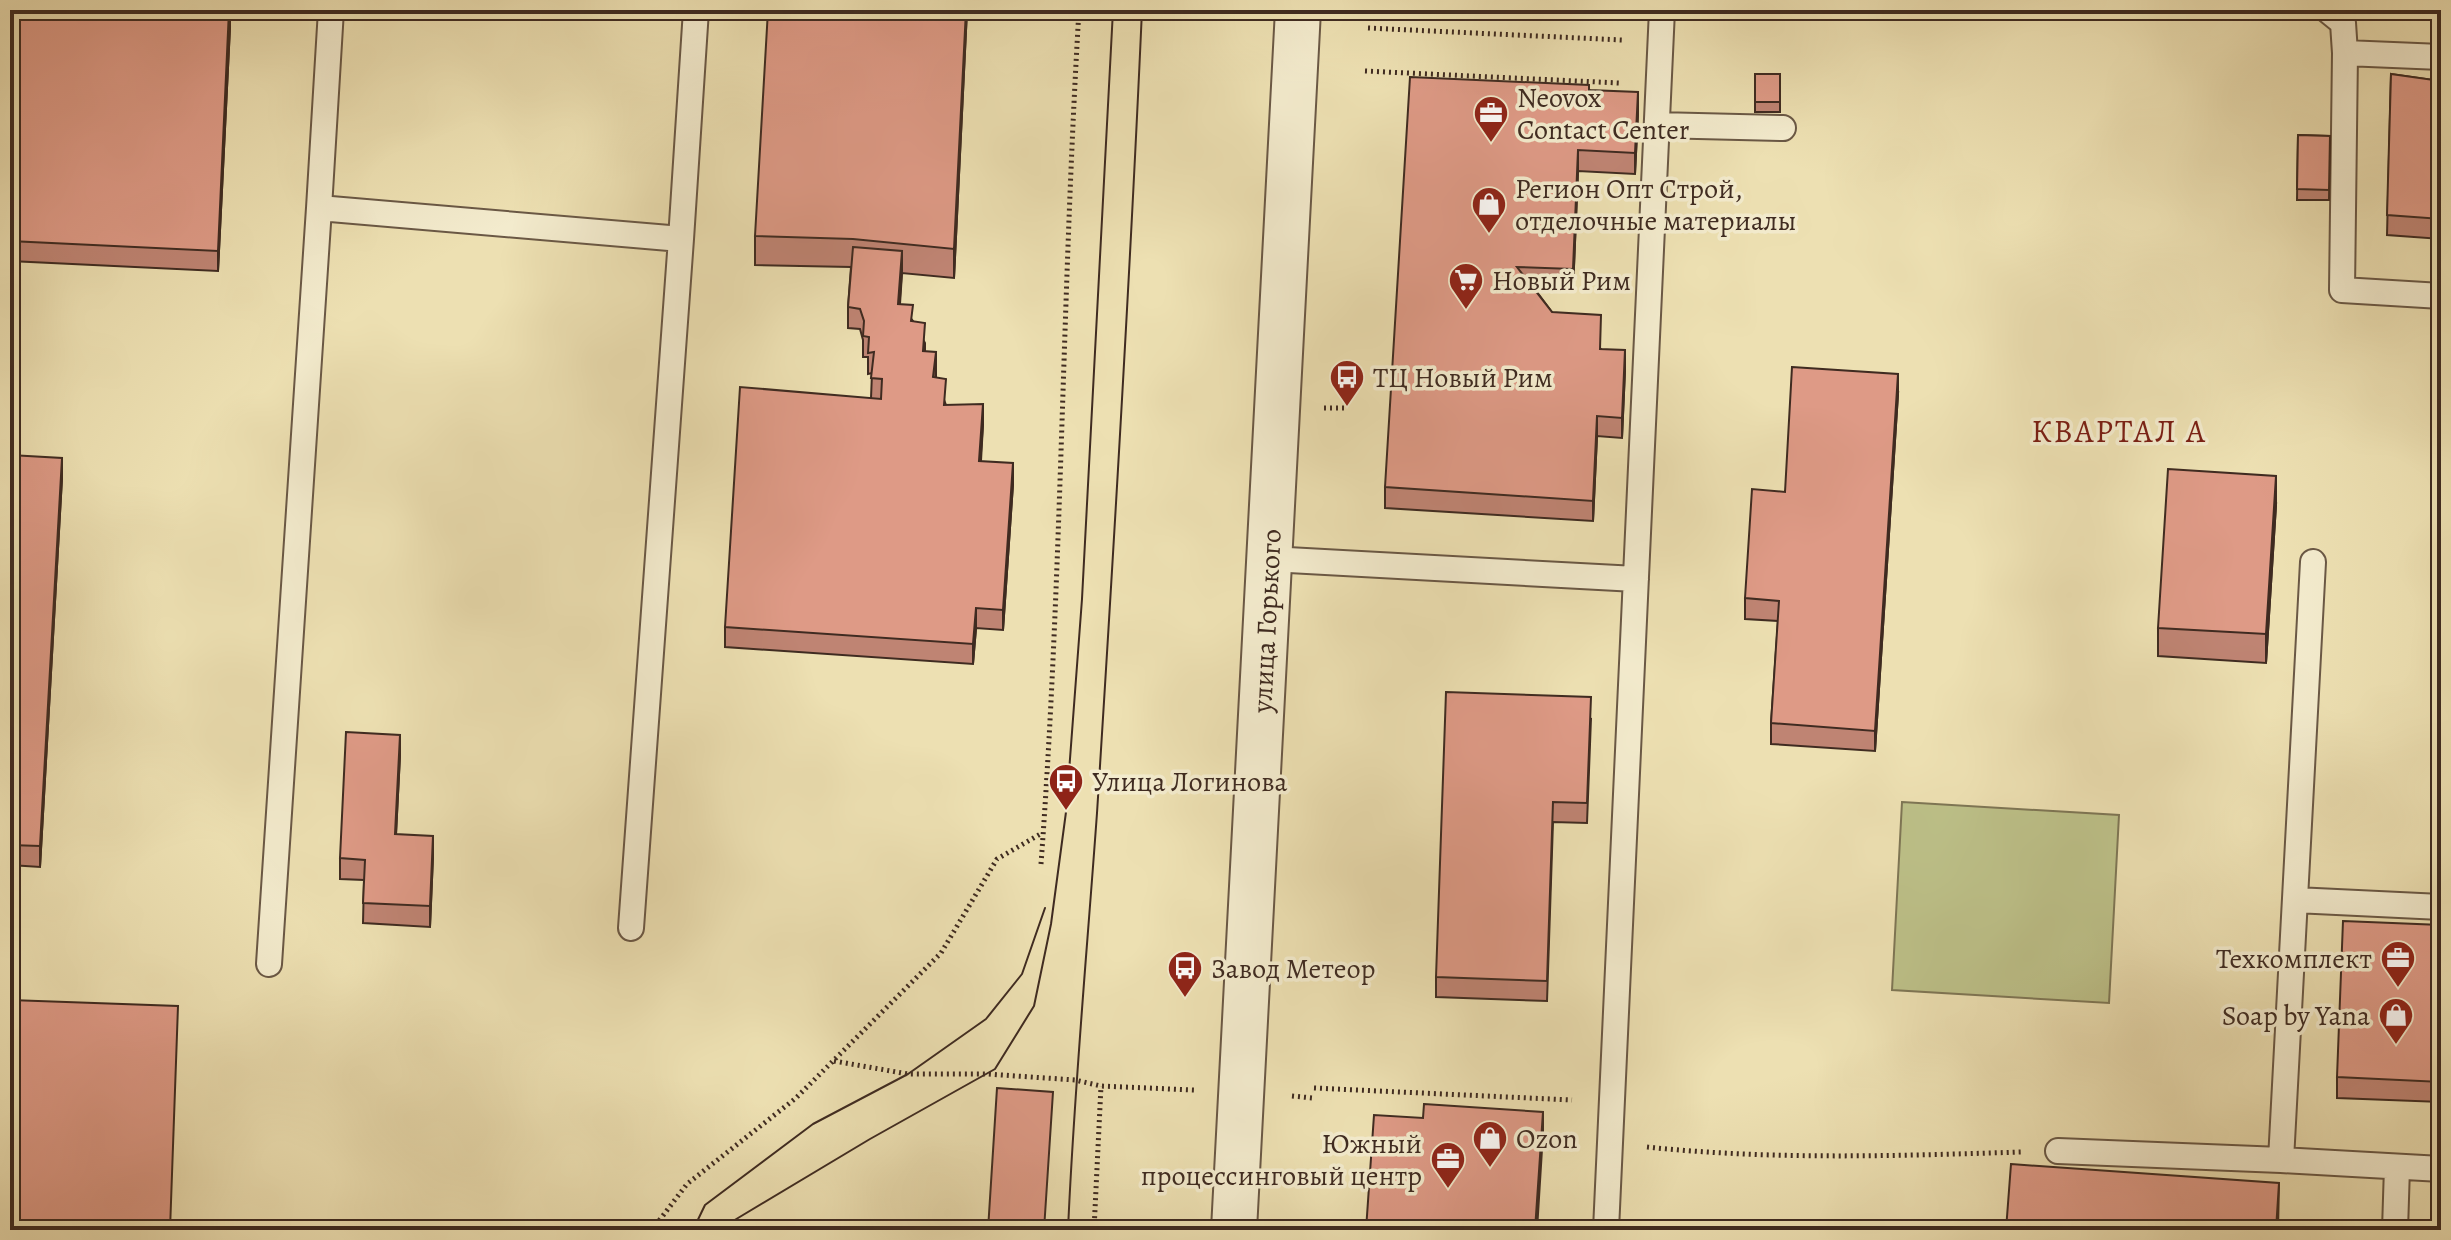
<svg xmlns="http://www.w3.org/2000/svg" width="2451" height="1240" font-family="Alegreya,serif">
<rect width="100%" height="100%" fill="#ede0b2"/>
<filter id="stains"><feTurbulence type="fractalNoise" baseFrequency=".0025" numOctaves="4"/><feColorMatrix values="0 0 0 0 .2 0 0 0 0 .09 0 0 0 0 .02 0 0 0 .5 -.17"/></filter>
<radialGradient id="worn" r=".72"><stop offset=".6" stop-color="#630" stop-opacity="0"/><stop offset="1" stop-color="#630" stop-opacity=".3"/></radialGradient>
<!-- green -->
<path fill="#bdc189" stroke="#7e7655" stroke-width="2" d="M1902,802L2119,815L2109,1003L1892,990Z"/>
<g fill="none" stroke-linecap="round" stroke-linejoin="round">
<!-- service casing -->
<g stroke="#6a5845" stroke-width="28">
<path id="service" d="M331,10L319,208L681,239L696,10
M2327,10L2343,23L2345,53L2441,57
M2345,53L2342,290L2441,296
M1657,125L1783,128
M1269,559L1636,579
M2313,562L2281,1160L2441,1169
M2295,900L2441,907
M631,928L681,239
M269,964L319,208
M2058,1151L2281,1160
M1606,1230L1662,10
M2395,1230L2397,1167"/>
</g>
<!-- tertiary casing -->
<g stroke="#6a5845" stroke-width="48">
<g id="tertiary">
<path id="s1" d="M1234,1230L1298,10"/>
</g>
</g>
<!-- path -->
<path stroke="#3f2b21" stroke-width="5" stroke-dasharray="2 4" stroke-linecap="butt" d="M1368,28L1622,40
M1365,71L1619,83
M1324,408H1347
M1041,864C1062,580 1062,295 1079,10
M834,1061L908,1074H987L1075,1080L1101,1086L1194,1090
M1314,1088L1572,1100
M1292,1096L1313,1098
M1647,1147C1771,1160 1897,1156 2021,1152
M652,1230L687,1184L796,1098L941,953L997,859L1042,833
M1094,1230L1101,1086"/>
<!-- service -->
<use href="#service" stroke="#f3ebcd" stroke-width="24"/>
<!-- tertiary -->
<use href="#tertiary" stroke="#f3ebcd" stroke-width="44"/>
<!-- tram -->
<path stroke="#3f2b21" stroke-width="2" d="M693,1230L705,1205L813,1124L908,1074L986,1019L1022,974L1045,908
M727,1230L733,1221L870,1139L995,1069L1034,1006L1051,924L1066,812L1082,599L1113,10
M1068,1230C1074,1091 1087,952 1097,813C1114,546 1130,278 1142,10"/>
</g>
<!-- wall -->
<path fill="#bf8473" stroke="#3f2b21" stroke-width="2" d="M10,10L230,27L218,271L10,261Z
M967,10L954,278L902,273L900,304L913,321L925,343V351L936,372V378L946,405L983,424L981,461L1013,484L1003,630L976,628L973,664L725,647V627L871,398L872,373L868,374V357H863V340L860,329L848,328V307L851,267L755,265V236Z
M2380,10H2441V16L2380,13Z
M1755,74H1780V112H1755Z
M2391,74L2441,81V239L2387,235Z
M1589,90L1638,113L1635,174L1578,171L1573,290L1534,288L1552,312L1601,349L1625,370L1622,438L1597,436L1593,521L1385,508V487Z
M2298,135L2330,136L2329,200H2297Z
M1898,394L1875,751L1771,744V723L1778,621L1745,619V598Z
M10,455L62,478L40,867L10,865Z
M2276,505L2266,663L2158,656V628Z
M1591,718L1587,823L1553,822L1547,1001L1436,997V977Z
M400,755L396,834L433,856L430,927L363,923L364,880L340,879V858Z
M2441,925V1102L2337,1098V1077Z"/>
<!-- shaded-wall -->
<path fill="#9b6c5e" stroke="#3f2b21" stroke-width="2" d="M230,10V27L218,271V251Z
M966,10H967L954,278V249Z
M1638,92V113L1635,174V153Z
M1578,150V171L1573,290V269Z
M902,251V271L898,324V304Z
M1625,350V370L1622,438V418Z
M936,352V372L933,398V377Z
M1898,374V394L1875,751V731Z
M983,404V424L979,481V461Z
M1597,416V436L1593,521V501Z
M62,458V478L40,867V846Z
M1013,463V484L1003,630V610Z
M2276,476V505L2266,663V634Z
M976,608V628L973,664V644Z
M400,735V755L395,854V834Z
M433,836V856L430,927V906Z
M1543,1112V1133L1537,1230H1535Z
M2279,1183L2278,1230H2276Z"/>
<!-- building -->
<path fill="#de9a86" stroke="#3f2b21" stroke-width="2" d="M10,10H229L218,251L10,241Z
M768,10H966L954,249L853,239L755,236Z
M1755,74H1780V102H1755Z
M2391,74L2441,81V219L2387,215Z
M1410,77L1589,85V90L1638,92L1635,153L1578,150L1573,269L1517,267L1552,312L1601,315L1600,349L1625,350L1622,418L1597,416L1593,501L1385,487Z
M2298,135L2330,136L2329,190L2297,189Z
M853,247L902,251L898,304L913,305L911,321L925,323L923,351L936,352L933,377L946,379L944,405L983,404L979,461L1013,463L1003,610L976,608L973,644L725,627L740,387L881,399L882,379L871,378L874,352L868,353L869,337L863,336L864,321L860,309L848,307Z
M1792,367L1898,374L1875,731L1771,723L1779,601L1745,598L1752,489L1785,492Z
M10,455L62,458L40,846L10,845Z
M2168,469L2276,476L2266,634L2158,628Z
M1446,692L1591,697L1587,803L1553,802L1547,981L1436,977Z
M346,732L400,735L395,834L433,836L430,906L363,903L365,860L340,858Z
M2343,921L2441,925V1082L2337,1077Z
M10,1000L178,1006L170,1230H10Z
M997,1088L1053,1092L1044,1230H988Z
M1424,1104L1543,1112L1535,1230H1366L1374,1115L1423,1118Z
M2011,1164L2279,1183L2276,1230H2006Z
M1786,1220H1840V1230H1786Z"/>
<!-- icons -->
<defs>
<g id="office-pin" transform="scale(1.8)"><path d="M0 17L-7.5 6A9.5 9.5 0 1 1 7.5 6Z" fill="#8f2418" stroke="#f3ebcd"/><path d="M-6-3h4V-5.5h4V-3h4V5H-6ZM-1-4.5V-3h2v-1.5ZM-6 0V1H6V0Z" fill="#fff"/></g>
<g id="shop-pin" transform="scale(1.8)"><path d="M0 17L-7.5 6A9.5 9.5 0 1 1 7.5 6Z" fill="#8f2418" stroke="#f3ebcd"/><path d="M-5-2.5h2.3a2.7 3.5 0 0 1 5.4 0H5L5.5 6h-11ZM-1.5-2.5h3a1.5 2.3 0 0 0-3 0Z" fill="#fff"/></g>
<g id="supermarket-pin" transform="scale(1.8)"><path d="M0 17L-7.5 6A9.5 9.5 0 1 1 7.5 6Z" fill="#8f2418" stroke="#f3ebcd"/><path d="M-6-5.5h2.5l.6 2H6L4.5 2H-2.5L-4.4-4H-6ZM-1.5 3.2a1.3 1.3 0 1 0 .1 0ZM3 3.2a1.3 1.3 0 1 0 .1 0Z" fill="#fff"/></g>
<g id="bus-pin" transform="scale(1.8)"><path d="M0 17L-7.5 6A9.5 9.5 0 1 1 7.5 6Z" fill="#8f2418" stroke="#f3ebcd"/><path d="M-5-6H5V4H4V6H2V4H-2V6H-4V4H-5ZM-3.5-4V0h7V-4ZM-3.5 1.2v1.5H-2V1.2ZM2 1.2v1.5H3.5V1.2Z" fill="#fff"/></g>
</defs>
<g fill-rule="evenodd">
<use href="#office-pin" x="1491" y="113"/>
<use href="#shop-pin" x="1489" y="204"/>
<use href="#supermarket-pin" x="1466" y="280"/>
<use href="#bus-pin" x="1347" y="377"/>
<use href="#bus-pin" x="1066" y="781"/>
<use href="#office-pin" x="2398" y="958"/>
<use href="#bus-pin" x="1185" y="968"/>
<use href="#shop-pin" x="2396" y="1015"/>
<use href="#shop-pin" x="1490" y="1138"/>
<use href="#office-pin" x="1448" y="1159"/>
</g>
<g text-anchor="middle" stroke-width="7" stroke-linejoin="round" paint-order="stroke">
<!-- poi labels -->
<g font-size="28" fill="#3f2b21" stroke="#f3ebcd" text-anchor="start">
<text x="1517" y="107">Neovox<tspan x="1517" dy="32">Contact Center</tspan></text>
<text x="1515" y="198">Регион Опт Строй,<tspan x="1515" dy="32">отделочные материалы</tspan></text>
<text x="1492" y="290">Новый Рим</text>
<text x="1373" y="387">ТЦ Новый Рим</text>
<text x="1092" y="791">Улица Логинова</text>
<text x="2372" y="968" text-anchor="end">Техкомплект</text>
<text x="1211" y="978">Завод Метеор</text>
<text x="2370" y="1025" text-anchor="end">Soap by Yana</text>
<text x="1516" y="1148">Ozon</text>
<text x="1422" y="1153" text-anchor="end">Южный<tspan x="1422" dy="32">процессинговый центр</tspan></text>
</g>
<!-- street labels -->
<g font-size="28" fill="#3f2b21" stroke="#f3ebcd">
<text dy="10" stroke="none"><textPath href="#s1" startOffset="610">улица Горького</textPath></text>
</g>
<!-- quarter labels -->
<g font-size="32" letter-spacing="2" fill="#7a1f14" stroke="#f3ebcd">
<text x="2119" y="442">КВАРТАЛ А</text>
</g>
</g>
<!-- margin -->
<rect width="2451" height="1240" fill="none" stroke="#ede0b2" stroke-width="40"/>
<rect x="12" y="12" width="2427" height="1216" fill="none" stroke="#3f2b21" stroke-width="4"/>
<rect x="20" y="20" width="2411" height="1200" fill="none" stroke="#3f2b21" stroke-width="2"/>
<rect width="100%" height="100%" filter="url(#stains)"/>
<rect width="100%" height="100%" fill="url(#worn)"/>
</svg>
